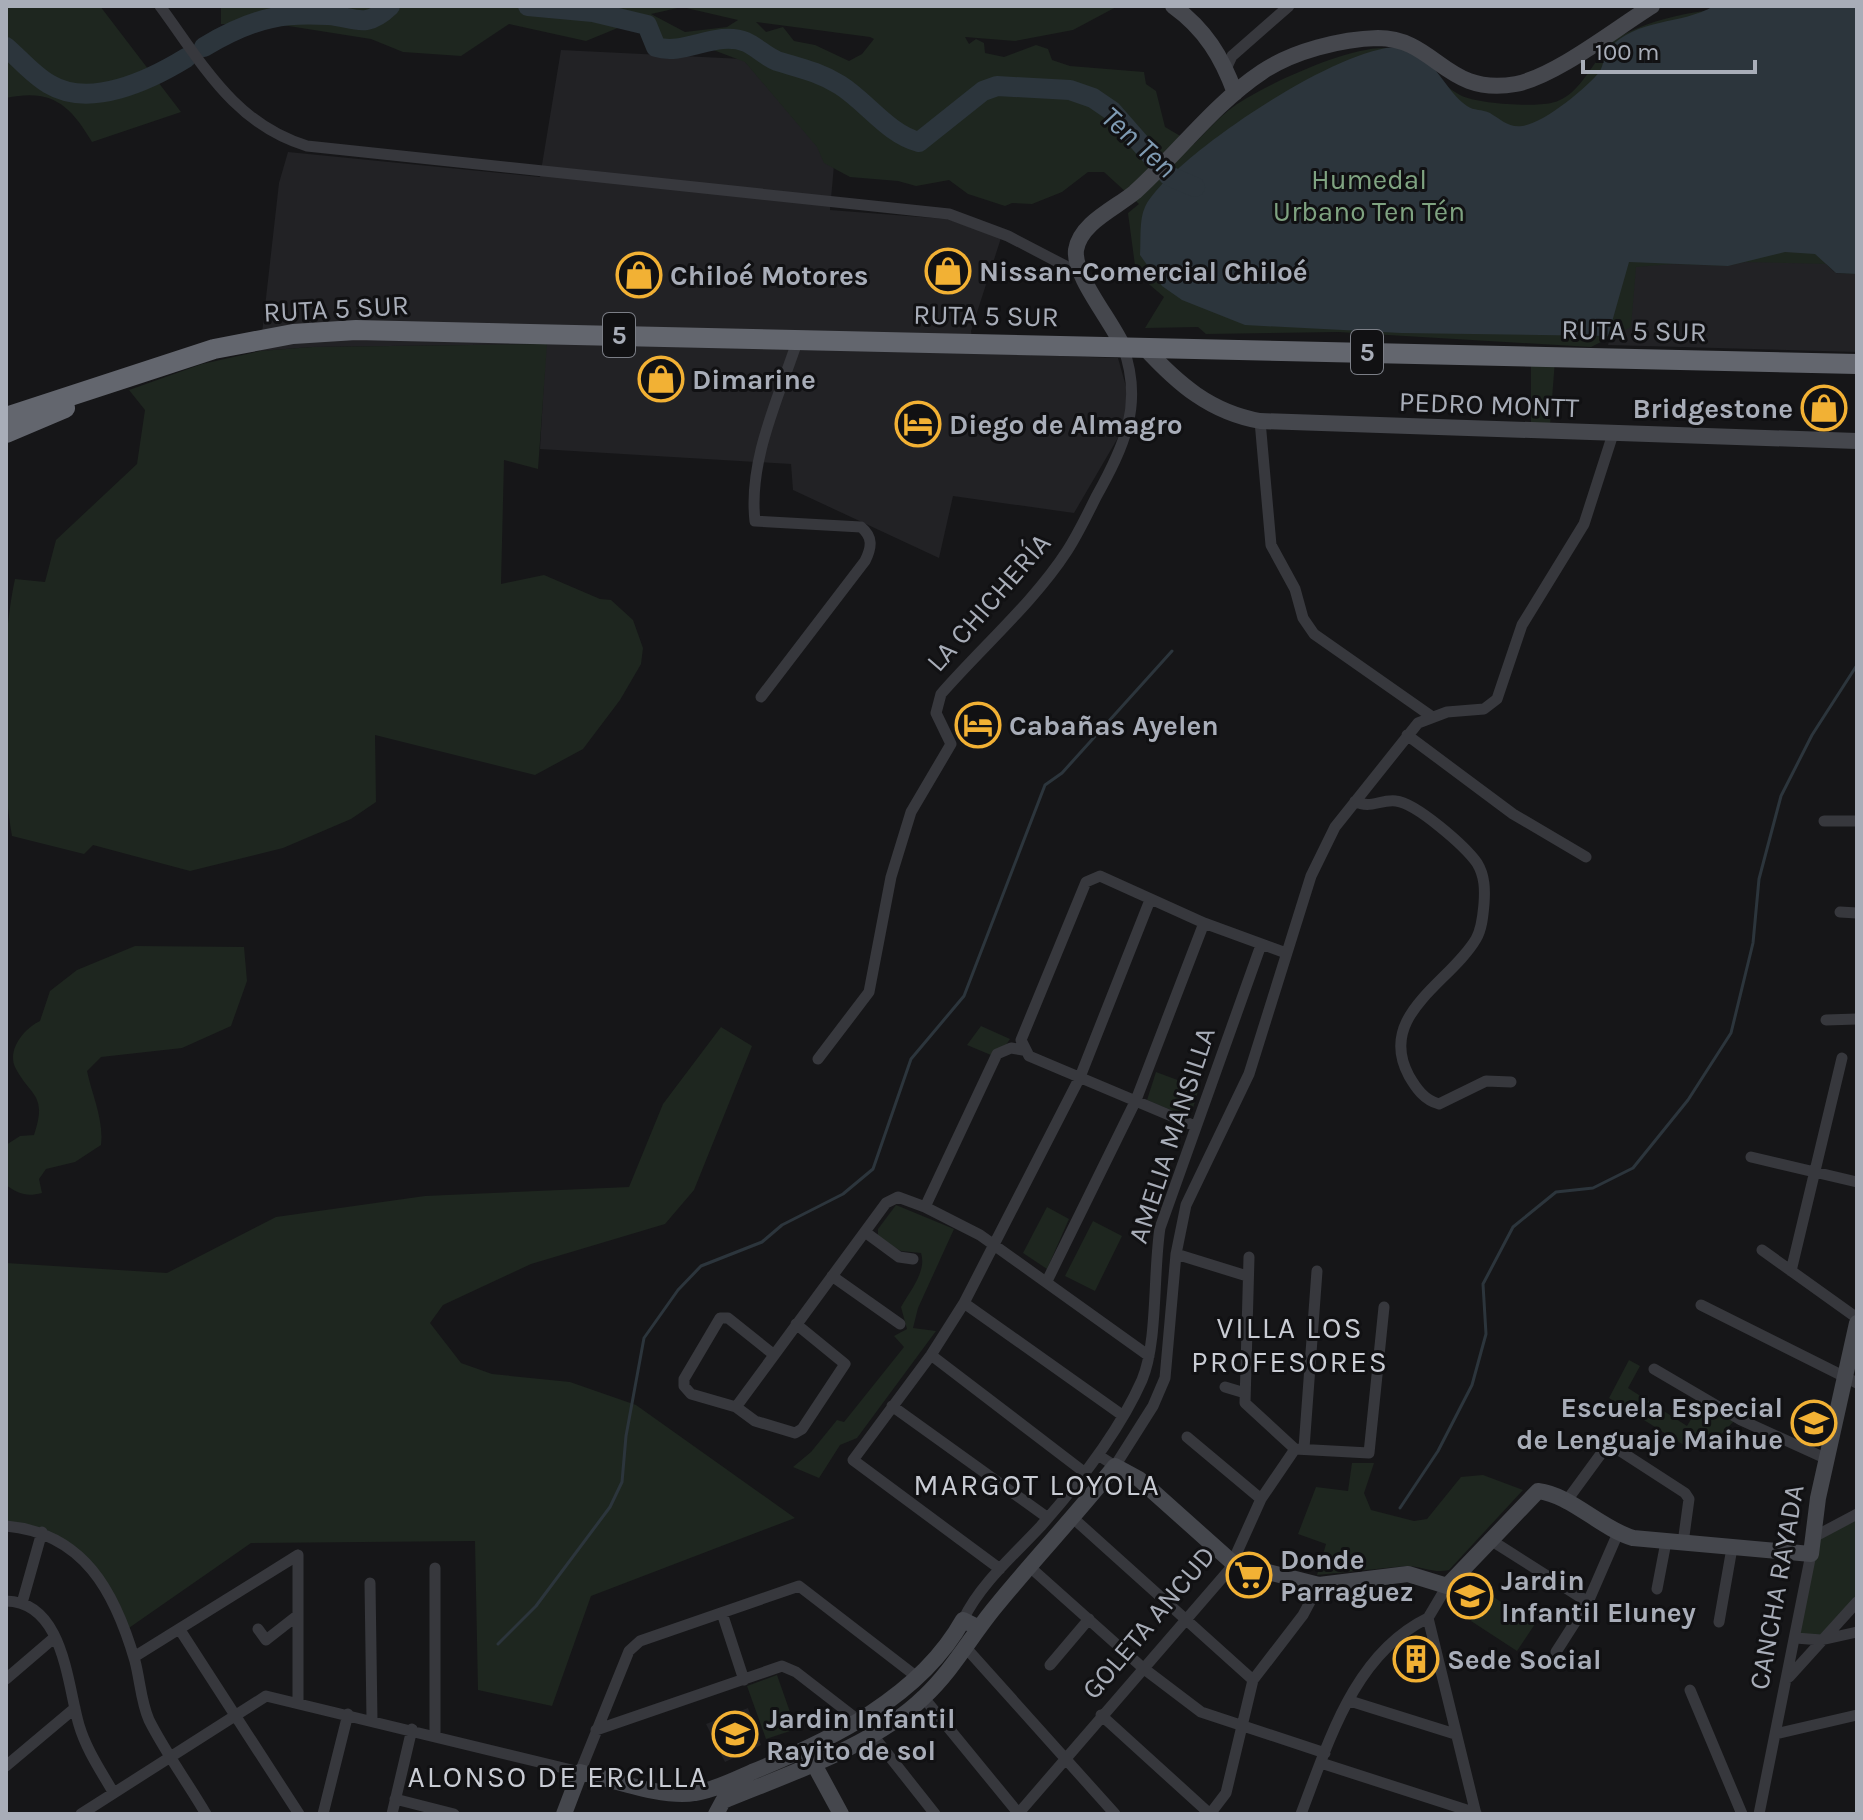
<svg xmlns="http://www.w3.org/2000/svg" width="1863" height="1820" font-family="Karla,sans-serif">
<rect width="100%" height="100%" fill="#161618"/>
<!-- built -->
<path fill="#222225" d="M561,50L743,59L834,165L830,210L947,219L1001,238L971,331L974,353L1118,358L1128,394L1126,424L1074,513L953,496L939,558L793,490L791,464L540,449L546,344L312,347L260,351L279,183L288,152L540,177Z
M1785,252L1815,254L1836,273L1857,274V352L1608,345L1629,262Z
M1469,1569L1493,1587L1471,1618L1448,1606Z
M748,1708L761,1745L725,1762L706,1724Z"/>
<!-- green -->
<path fill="#1e261f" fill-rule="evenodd" d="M6,6H100L181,112L92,142C70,105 52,88 6,98Z
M221,6H1118L1073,30L1015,41L965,37L969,44L976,39L984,43L985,53L1004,57L1036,45L1048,49L1052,60L1070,66L1144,72L1146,84L1156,91L1165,127L1194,144C1205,133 1216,120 1229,110C1256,88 1365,37 1396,50C1422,59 1438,83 1460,95C1477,104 1532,107 1551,103C1583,97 1594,53 1619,37C1687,0 1780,6 1857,6V274L1836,273L1826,264L1745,262L1728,266L1673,264L1636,267L1631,327L1591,347L1338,332L1206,334L1198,327L1145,328L1164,297L1136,273L1128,213L1139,204L1104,172H1088L1062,192L1032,204L1012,203L1005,206L968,194L949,180L916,186L898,181L850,177L824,163L817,147L745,62L708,48L679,50L657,46L649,37L648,22L642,18L586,41L509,24L461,56L403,52L371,39L276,24H221ZM682,7L738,20L727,27L685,32L651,14ZM756,22L870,37L874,39L862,54L849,61L815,45L794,41L783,27L766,32Z
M547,344L538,469L504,460L501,584L544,575L600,599L611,600L633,620L643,648L641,664L620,700L583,749L535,775L375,735L376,802L351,819L283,848L190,871L93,845L84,854L12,836C0,766 0,648 15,579L45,582L56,540L137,464L145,410L129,390L202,364L260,351L312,347Z
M1531,359L1555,360L1550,425H1531Z
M135,946L244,947L247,981L231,1026L182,1048L101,1057L87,1071C92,1095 104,1120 101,1145L75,1162L46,1169L39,1179L42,1193C26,1197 19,1194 6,1185V1145L20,1136L34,1135C48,1093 30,1097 15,1067C7,1049 25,1028 40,1021L50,991L77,970Z
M981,1026L1010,1039L1004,1048L991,1055L967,1045Z
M721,1027L752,1046L694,1190L665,1224L531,1264L443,1305L430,1323L461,1363L492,1374L570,1382L636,1405L795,1518L591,1596L552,1706L478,1690L475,1541L251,1543L126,1630L106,1589L62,1541L6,1526V1263L167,1273L276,1217L425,1196L629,1187L663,1104Z
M1156,1072L1199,1088L1190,1118L1147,1100Z
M896,1205L954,1229L918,1308L913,1328L936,1331L857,1438L840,1445L819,1478L793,1467L811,1452L837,1420L844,1422L904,1347L894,1336L907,1329L901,1307C910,1291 927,1271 921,1253L901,1251L878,1238V1229Z
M1047,1207L1069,1219L1047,1269L1023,1253Z
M1093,1221L1122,1236L1095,1291L1065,1276Z
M1629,1360L1640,1366L1628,1388L1687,1426L1701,1402L1734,1421L1706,1450L1682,1444L1609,1398Z
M1352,1463H1374L1364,1493L1371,1510L1414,1521L1427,1519L1461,1477L1483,1475L1523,1490L1449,1570C1435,1574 1421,1566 1406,1566L1317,1575L1326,1544L1298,1534L1316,1487L1348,1491Z
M1857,1516V1599L1820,1638L1798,1636L1814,1539Z
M1489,1594L1535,1624L1517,1651L1471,1621Z
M777,1675L796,1729L766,1739L747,1686Z"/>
<!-- water -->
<path fill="#2c353c" d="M1714,6H1857V274L1836,273L1815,254L1785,252L1728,266L1629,262L1608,336L1401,333L1245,325L1182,300L1162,286L1140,255C1141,241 1139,219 1145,207C1168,159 1354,34 1407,48C1432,54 1446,92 1467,106C1474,111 1482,109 1490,113C1500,119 1509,128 1522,126C1543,124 1588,87 1600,71C1604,64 1604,54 1609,49C1635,18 1682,25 1714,6Z"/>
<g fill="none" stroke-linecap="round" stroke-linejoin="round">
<!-- stream -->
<path stroke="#2c353c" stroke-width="3" d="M1400,1508L1438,1451L1472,1385L1486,1334L1483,1284L1513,1227L1556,1192L1593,1188L1633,1168L1688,1100L1731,1033L1753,943L1759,879L1781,796L1812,735L1857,665
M498,1644L536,1606L610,1507L622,1482L626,1436L644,1338L678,1290L701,1266L762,1242L782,1225L843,1194L873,1169L911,1059L964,996L1045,785L1062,773L1172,651"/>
<!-- river -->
<path stroke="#2c353c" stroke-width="20" d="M528,6L593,12L647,25L656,47C685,56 716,30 746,42C757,47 765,56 777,61C800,68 819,72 840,85C867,102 888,134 919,142L983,91L997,86L1070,90L1093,98L1112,111L1169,176L1195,187
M6,47C20,59 33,75 49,84C90,109 150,80 186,58
M204,47C224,35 248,23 272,18C288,14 311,14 328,15C355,17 365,30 390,6"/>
<!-- street -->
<path stroke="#37383d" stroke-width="11" d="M160,6C202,63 234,124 307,146L949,214L1008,236L1081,274
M1226,69L1232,56L1289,6
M1260,421L1271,545L1295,589L1303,618L1314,634L1431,716
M761,697L865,561C872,547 873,537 861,527L755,521C748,460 779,397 798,339
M1407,735L1513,814L1586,857
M1355,801C1370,810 1380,799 1396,801C1416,803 1465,846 1477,863C1485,876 1485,890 1484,904C1483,915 1482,929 1476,939C1450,983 1376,1015 1409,1076C1416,1088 1424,1100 1439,1104L1486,1081L1511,1082
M1824,821H1857
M1840,912L1857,913
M1826,1020L1857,1019
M818,1059L869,992L891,877L911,812L951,744L936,713L941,694C981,648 1034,602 1067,551C1078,534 1087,515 1096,497C1124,447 1144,404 1123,347
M1195,1126L1029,1056L1021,1040L1086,882L1100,876L1204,923L1286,953
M1751,1157L1857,1182
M925,1207L997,1054L1011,1048L1023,1050
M865,1232L899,1257L913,1259
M1762,1250L1857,1318
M1176,1254L1247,1276
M1249,1257L1245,1403L1295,1449L1369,1453L1384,1307
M1791,1271L1842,1058
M832,1276L900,1324
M1047,1281L1136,1100L1204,923
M964,1303L1122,1415
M1701,1305L1857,1383
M773,1354L728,1318H720L684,1379V1386L691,1394L736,1407L755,1421L795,1433L802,1429L845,1364L796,1324
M931,1355L1084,1472
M1654,1369L1741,1420L1827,1459
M1225,1387L1245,1393
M892,1406L1048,1518
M736,1407L886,1203L898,1197L925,1207L980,1235L1149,1356
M1187,1437L1261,1499
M1304,1448L1317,1271
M1098,1455L1115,1466L1153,1406L1165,1378L1176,1254L1186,1205L1249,1074L1311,876L1335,827L1418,723L1447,712L1484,709L1497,699L1522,625L1584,524L1613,434
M1565,1503L1606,1447H1614L1685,1493L1689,1499L1683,1543
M1073,1518L1253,1680
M6,1526C84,1533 115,1592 135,1661C140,1680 141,1702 149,1720C165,1752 188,1783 206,1814
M1812,1538L1857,1514
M1489,1539L1588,1602
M435,1568V1734
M1031,1568L1143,1668L1201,1712L1325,1753
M1000,1569L853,1460L931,1355L964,1303L1080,1077L1150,900
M370,1583L372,1720
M1447,1586L1428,1618L1476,1814
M1657,1589L1666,1542
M6,1601C64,1602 67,1684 79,1725C86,1749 101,1771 113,1792
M22,1603L42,1532
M722,1613L744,1680
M963,1620C980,1584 1014,1555 1041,1526C1079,1483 1119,1432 1142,1380C1158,1342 1153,1272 1160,1228L1261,945
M1719,1622L1732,1548
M258,1629L266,1640L298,1615
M180,1630L299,1814
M1796,1638L1821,1640L1857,1632
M967,1649L1115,1814
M1556,1652L1588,1602L1618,1533
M134,1657L298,1555
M1050,1665L1089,1619
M1789,1677L1857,1602
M6,1679L55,1637
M1690,1690L1742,1814
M924,1698L1019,1814
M1350,1701L1455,1734
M298,1702V1555
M1101,1715L1210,1814L1226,1793L1253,1680L1303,1615L1319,1585
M596,1730L782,1666L796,1672L858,1720
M871,1733L935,1814
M1775,1734L1857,1715
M1321,1763L1476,1813
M6,1766L75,1708
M395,1799L454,1814
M81,1814L266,1696L580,1772L629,1651L640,1641L799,1586L917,1677
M323,1814L348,1714
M392,1814L412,1729
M1018,1814L1229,1570L1261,1499L1295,1449
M1301,1814C1329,1741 1354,1654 1428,1618
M1759,1814L1811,1554"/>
<!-- secondary -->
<path stroke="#45474d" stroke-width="16" d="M1173,6C1205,29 1222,57 1235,93
M1123,347C1112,321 1073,276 1076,250C1080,223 1116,208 1135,192C1178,153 1214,104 1262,72C1293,51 1341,39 1378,38C1436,38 1445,97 1516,84C1556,76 1615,29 1652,6
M1144,347C1178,384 1210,412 1260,421L1857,441
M809,1755L841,1814
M564,1814L580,1772C611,1779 664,1799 695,1793C714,1790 734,1780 752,1772C831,1740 920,1697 963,1620L979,1628
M716,1814L723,1801C788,1774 874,1746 924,1697C953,1670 971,1636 996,1606C1035,1558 1077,1514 1115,1466L1139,1479L1233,1563L1319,1585L1408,1574L1447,1586L1538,1491C1571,1495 1600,1528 1633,1538L1811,1554L1818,1498L1857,1323"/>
<!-- highway -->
<path stroke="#63666e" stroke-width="20" d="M6,417L214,349L293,334L356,330L1857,364
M6,433L65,408"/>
</g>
<!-- icons -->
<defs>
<g id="shop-ring" transform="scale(2.3)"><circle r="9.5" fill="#111113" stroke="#f2b134" stroke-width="1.5"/><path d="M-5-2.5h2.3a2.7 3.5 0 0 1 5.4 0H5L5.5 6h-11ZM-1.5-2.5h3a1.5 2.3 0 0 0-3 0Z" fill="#f2b134"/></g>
<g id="hotel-ring" transform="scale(2.3)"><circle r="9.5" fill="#111113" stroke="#f2b134" stroke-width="1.5"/><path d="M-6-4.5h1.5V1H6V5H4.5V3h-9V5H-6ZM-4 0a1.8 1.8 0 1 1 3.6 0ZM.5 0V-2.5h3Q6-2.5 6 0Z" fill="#f2b134"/></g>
<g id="school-ring" transform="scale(2.3)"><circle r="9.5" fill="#111113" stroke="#f2b134" stroke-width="1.5"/><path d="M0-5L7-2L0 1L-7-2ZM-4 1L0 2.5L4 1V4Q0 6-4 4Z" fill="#f2b134"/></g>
<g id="supermarket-ring" transform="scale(2.3)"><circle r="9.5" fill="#111113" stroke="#f2b134" stroke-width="1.5"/><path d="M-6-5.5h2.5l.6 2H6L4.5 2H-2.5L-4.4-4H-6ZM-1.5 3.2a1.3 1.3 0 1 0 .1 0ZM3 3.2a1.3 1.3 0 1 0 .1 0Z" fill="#f2b134"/></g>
<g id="building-ring" transform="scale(2.3)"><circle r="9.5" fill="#111113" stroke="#f2b134" stroke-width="1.5"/><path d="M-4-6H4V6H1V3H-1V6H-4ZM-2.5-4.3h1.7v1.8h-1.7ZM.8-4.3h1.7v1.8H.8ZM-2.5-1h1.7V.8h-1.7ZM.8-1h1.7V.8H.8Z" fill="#f2b134"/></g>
</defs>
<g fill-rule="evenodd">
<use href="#shop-ring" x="948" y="271"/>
<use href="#shop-ring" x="639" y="275"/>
<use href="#shop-ring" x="661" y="379"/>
<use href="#shop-ring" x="1824" y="408"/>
<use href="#hotel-ring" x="918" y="424"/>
<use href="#hotel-ring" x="978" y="725"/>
<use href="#school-ring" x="1814" y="1423"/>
<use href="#supermarket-ring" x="1249" y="1575"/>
<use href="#school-ring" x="1470" y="1596"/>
<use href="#building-ring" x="1416" y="1659"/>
<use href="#school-ring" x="735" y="1734"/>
</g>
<g text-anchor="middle" stroke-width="6" stroke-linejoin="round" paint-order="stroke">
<!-- shield labels -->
<g fill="#111113" stroke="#7b7e86" stroke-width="2">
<rect x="603" y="313" width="32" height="44" rx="6"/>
<rect x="1351" y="330" width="32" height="44" rx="6"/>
</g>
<g font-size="26" font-weight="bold" fill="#a8adb8">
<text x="619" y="344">5</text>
<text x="1367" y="361">5</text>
</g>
<!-- park labels -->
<g font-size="28" fill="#7fa381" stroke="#111113">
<text x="1369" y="189">Humedal<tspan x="1369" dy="32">Urbano Ten Tén</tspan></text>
</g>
<!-- poi labels -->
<g font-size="28" font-weight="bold" fill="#a8adb8" stroke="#111113" text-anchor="start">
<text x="979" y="281">Nissan-Comercial Chiloé</text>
<text x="670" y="285">Chiloé Motores</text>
<text x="692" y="389">Dimarine</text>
<text x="1793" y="418" text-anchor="end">Bridgestone</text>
<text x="949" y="434">Diego de Almagro</text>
<text x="1009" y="735">Cabañas Ayelen</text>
<text x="1783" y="1417" text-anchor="end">Escuela Especial<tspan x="1783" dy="32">de Lenguaje Maihue</tspan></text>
<text x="1280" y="1569">Donde<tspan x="1280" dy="32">Parraguez</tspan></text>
<text x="1501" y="1590">Jardin<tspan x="1501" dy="32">Infantil Eluney</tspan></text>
<text x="1447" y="1669">Sede Social</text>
<text x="766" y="1728">Jardin Infantil<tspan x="766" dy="32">Rayito de sol</tspan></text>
</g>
<!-- street labels -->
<g font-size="28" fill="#a8adb8" stroke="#111113">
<text transform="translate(336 308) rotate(-3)" y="10">RUTA 5 SUR</text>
<text transform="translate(986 315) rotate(1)" y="10">RUTA 5 SUR</text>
<text transform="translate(1634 330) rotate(1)" y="10">RUTA 5 SUR</text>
<text transform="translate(1489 404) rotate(2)" y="10">PEDRO MONTT</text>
<text transform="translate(988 602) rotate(-49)" y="10">LA CHICHERÍA</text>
<text transform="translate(1171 1135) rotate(-72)" y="10">AMELIA MANSILLA</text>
<text transform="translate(1776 1587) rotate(-80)" y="10">CANCHA RAYADA</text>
<text transform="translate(1148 1622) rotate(-50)" y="10">GOLETA ANCUD</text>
</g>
<!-- water labels -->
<g font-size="30" font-style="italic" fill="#7f9bb3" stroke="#111113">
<text transform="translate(1139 142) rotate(42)" y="10">Ten Ten</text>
</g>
<!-- neighbourhood labels -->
<g font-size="30" letter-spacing="2" fill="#c9ccd4" stroke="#111113">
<text x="1290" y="1338">VILLA LOS<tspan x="1290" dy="34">PROFESORES</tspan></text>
<text x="1037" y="1495">MARGOT LOYOLA</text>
<text x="558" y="1787">ALONSO DE ERCILLA</text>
</g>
</g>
<!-- border -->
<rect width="1863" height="1820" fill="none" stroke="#a8adb8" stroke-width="16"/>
<!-- scale -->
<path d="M1583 60v12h172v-12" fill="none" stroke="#a8adb8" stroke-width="4"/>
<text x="1595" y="60" font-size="24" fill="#a8adb8" stroke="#111113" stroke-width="6" paint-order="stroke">100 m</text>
</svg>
